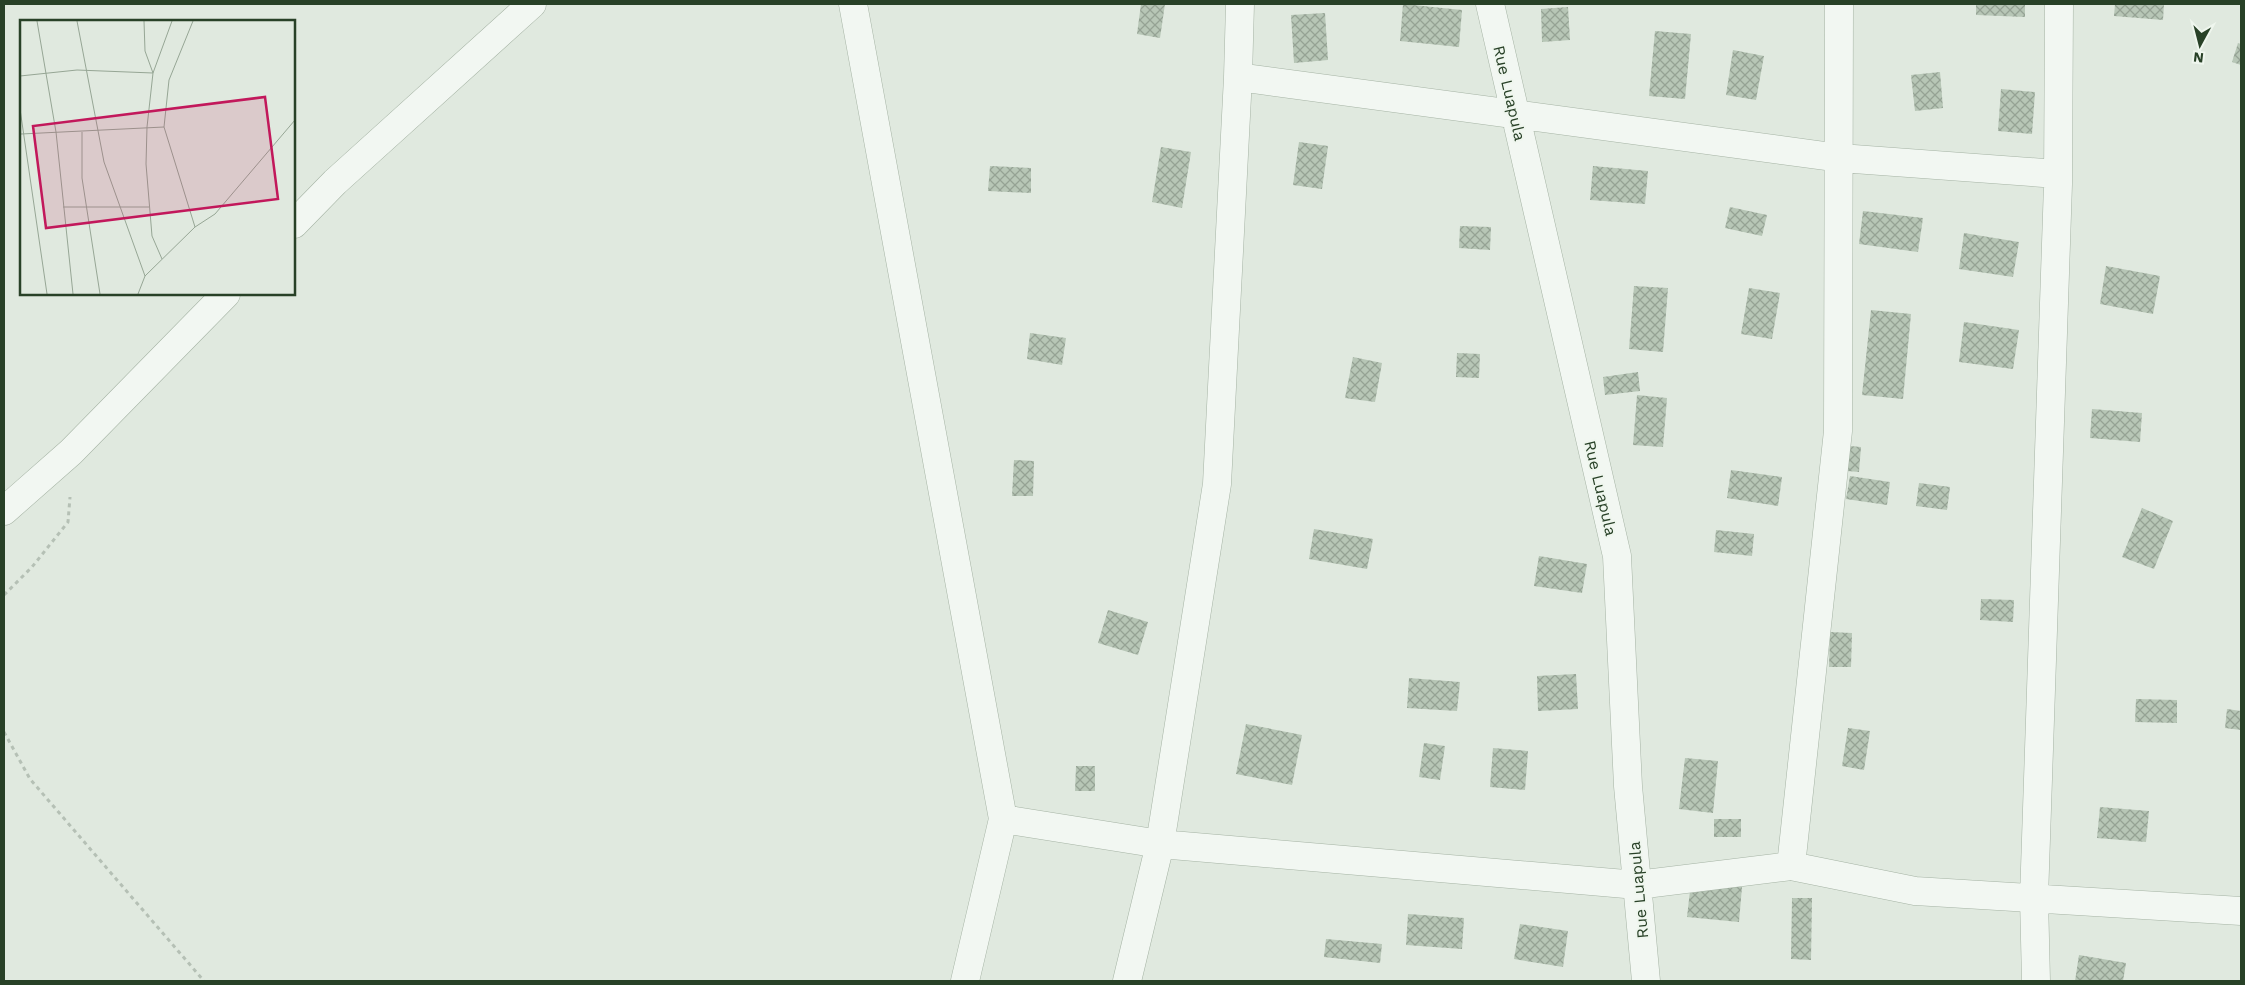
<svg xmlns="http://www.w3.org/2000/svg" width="2245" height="985" font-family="'Work Sans',sans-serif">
<defs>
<pattern id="building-cross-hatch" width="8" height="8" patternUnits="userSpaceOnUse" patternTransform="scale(1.25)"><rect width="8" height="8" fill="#b7c6b6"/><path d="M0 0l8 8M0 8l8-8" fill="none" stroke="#95a294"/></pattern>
</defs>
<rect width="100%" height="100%" fill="#e0e9df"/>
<!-- building -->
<path fill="url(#building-cross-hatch)" d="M1141,4H1165L1160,38L1137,34Z
M1403,4L1462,10L1459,47L1400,41Z
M1976,4H2025V17L1976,15Z
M2115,4H2164L2163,20L2114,16Z
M1568,7L1570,40L1542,42L1541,9Z
M1325,13L1328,60L1294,63L1291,15Z
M1655,31L1691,34L1685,99L1649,96Z
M2238,43L2241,44V65L2232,62Z
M1733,50L1764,56L1756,100L1726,95Z
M1940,72L1943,108L1915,111L1911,75Z
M2001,89L2035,92L2032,134L1998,131Z
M1299,142L1328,146L1322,189L1293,185Z
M1161,147L1191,152L1182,208L1152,202Z
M990,166L1031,168V193L988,191Z
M1593,166L1648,171L1645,204L1590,200Z
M1730,207L1767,215L1762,236L1725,228Z
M1863,211L1923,218L1918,252L1859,244Z
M1460,226L1491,227L1490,250L1459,248Z
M1964,233L2019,242L2013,277L1959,269Z
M2106,266L2160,276L2153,314L2100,304Z
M1634,286L1668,288L1663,352L1629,349Z
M1749,288L1780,293L1772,339L1741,334Z
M1871,310L1911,314L1903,399L1862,395Z
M1964,322L2019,330L2013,369L1959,362Z
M1030,333L1066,338L1062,365L1027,359Z
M1457,353L1480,354L1479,378L1456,377Z
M1353,357L1382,363L1375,402L1345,398Z
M1638,372L1640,391L1605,395L1603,377Z
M1637,395L1667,398L1663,447L1633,445Z
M2092,409L2142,413L2140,442L2090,438Z
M1839,445L1861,447L1859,472L1836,470Z
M1014,460L1034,461L1033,496H1012Z
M1731,470L1782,477L1778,506L1727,498Z
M1850,476L1890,482L1887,505L1846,499Z
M1919,483L1950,487L1947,510L1916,506Z
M2142,508L2173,521L2154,569L2122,557Z
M1314,529L1373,539L1367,569L1309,559Z
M1716,530L1754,534L1752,556L1714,552Z
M1539,556L1587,564L1582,593L1534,586Z
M1981,599L2014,600L2013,622L1980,620Z
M1108,610L1148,622L1138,655L1098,643Z
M1830,632L1852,633L1851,667H1829Z
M1576,674L1578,709L1538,711L1537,676Z
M1409,678L1460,682L1457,711L1407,708Z
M2136,699L2177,700V723L2135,722Z
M2227,709L2241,711V730L2225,728Z
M1246,724L1302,735L1292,785L1236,774Z
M1848,728L1870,731L1864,770L1842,766Z
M1424,743L1445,746L1440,780L1419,777Z
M1493,748L1528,751L1525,790L1490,787Z
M1685,758L1718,761L1713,813L1679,809Z
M1076,766H1095V791H1075Z
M2100,807L2149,811L2146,842L2097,838Z
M1714,819H1741V837H1714Z
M1691,882L1742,887L1739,922L1687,917Z
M1792,898H1812L1811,960L1791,959Z
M1408,914L1464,918L1462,949L1406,945Z
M1520,924L1568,931L1563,967L1514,959Z
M1326,939L1382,944L1380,963L1324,957Z
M2079,955L2126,963L2123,981H2075Z"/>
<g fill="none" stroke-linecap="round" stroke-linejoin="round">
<!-- street casing -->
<g stroke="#a5b3a4" stroke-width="29">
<path id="street" d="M853,4L1003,819L965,981
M1490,4L1617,556L1628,786L1646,981
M1238,77L1840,158L2058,174
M294,224L335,182L532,4
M4,511L71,452L226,294
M1003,819L1160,844L1637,885L1791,866L1915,891L2241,911
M1791,866L1838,431L1839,4
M1127,981L1160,844L1217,484L1238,77L1240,4
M2036,981L2034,898L2058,184L2059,4"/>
</g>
<!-- path -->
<path stroke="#b5c0b5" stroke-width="3" stroke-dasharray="4 4" stroke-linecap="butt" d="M4,595L32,567L68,522L70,497
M4,732L30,779L204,981"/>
<!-- street -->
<use href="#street" stroke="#f2f7f2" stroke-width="28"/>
</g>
<g text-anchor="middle" stroke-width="4" stroke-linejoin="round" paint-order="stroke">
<!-- street labels -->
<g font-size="16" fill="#284127" stroke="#eff6ee">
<text transform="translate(1510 93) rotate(77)" y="6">Rue Luapula</text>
<text transform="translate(1601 488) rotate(77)" y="6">Rue Luapula</text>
<text transform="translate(1638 890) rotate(-95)" y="6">Rue Luapula</text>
</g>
</g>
<!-- overview -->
<g transform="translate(20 20)">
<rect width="275" height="275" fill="#e0e9df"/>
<path fill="none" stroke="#96a695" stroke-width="1" d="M17,1L36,112L53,274M57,1L84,142L125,256M124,1L125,31L133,53M0,56L57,50L133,53M0,89L27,274M62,112V158L80,274M1,114L144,107M43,187H129M175,207L195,194L275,100M142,239L132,216L126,144L127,107L133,53L152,1M118,274L125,256L175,207L144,107L149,60L173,1"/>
<path fill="#c2185b" fill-opacity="0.15" stroke="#c2185b" stroke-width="2.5" d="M245,77L258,179L26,208L13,106Z"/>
<rect width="275" height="275" fill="none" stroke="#284127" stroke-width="2.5"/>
</g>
<!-- border -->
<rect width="2245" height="985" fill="none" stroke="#284127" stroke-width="10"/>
<!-- north arrow -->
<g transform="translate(2200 45) rotate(187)" stroke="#eff6ee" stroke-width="4" paint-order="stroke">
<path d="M0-4L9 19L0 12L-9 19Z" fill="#284127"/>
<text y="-8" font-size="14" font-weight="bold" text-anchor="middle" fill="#284127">N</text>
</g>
</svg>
